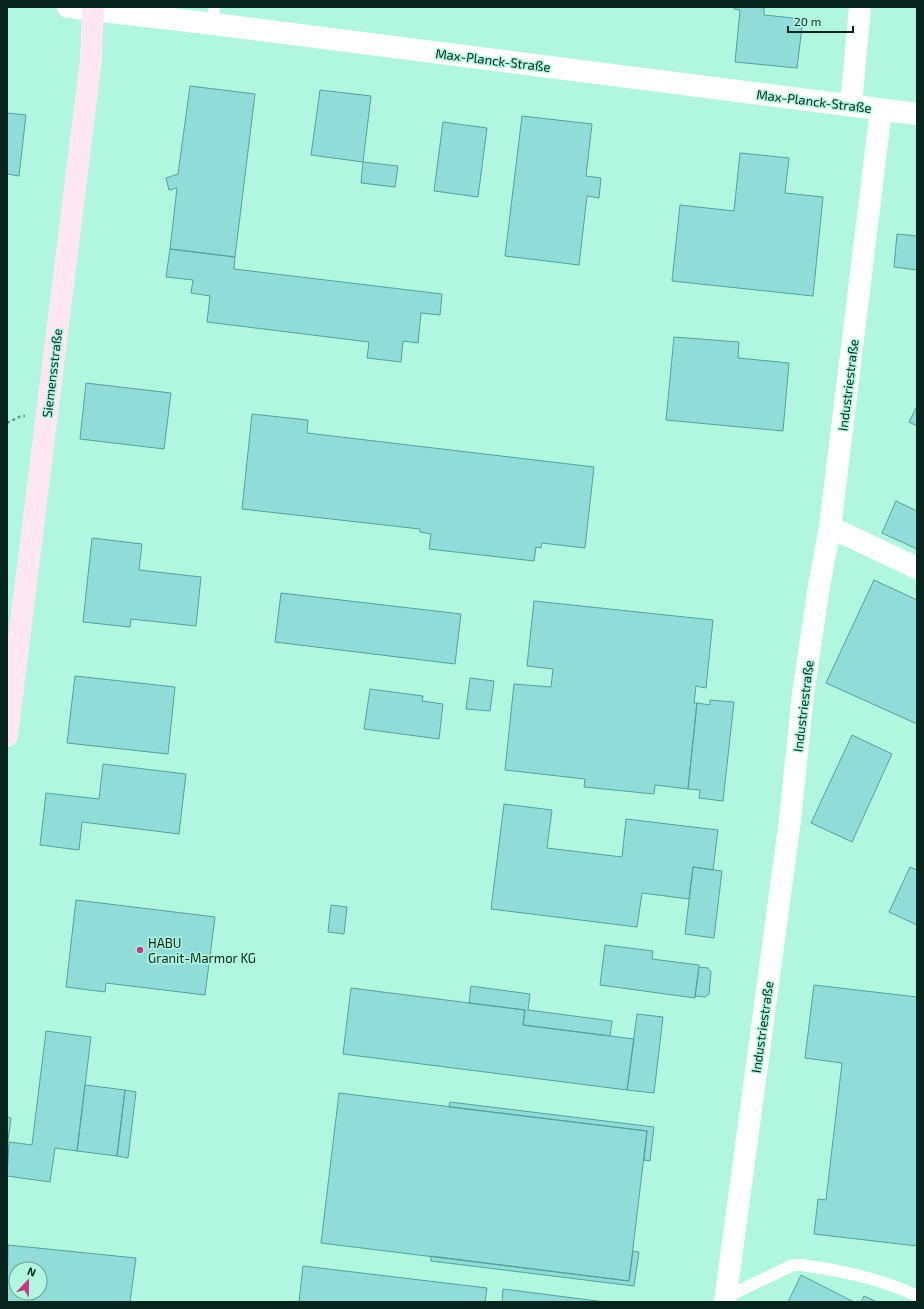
<svg xmlns="http://www.w3.org/2000/svg" width="924" height="1309" font-family="'Exo 2',sans-serif">
<rect width="100%" height="100%" fill="#b1f7e0"/>
<!-- building -->
<path fill="#8fdcd9" stroke="#54a09d" fill-rule="evenodd" d="M735,7H764V15L803,19L797,68L735,62L740,10L734,9Z
M190,86L255,94L235,257L170,249L177,188L169,190L166,178L178,174Z
M320,90L371,96L363,162L311,155Z
M7,113L26,115L19,176L7,174Z
M522,116L592,124L586,176L601,178L599,198L587,196L579,265L505,256Z
M443,122L487,128L478,197L434,191Z
M740,153L789,158L785,193L823,197L813,296L672,281L680,205L734,211Z
M363,162L398,166L395,187L361,183Z
M897,234L917,236V270L894,267Z
M170,249L235,257L234,269L442,294L440,315L421,313L418,343L403,341L401,362L367,358L369,342L207,322L210,296L191,293L193,280L166,277Z
M674,337L739,342L738,358L789,363L783,431L666,420Z
M86,383L171,393L164,449L80,439Z
M917,406V426L909,422Z
M252,414L308,420L307,433L594,467L585,548L542,543L541,548L536,547L534,561L429,549L431,534L420,532V529L242,509Z
M896,501L917,511V549L882,533Z
M92,538L142,544L139,570L201,577L196,626L131,619L130,627L83,622Z
M874,580L917,600V724L826,683Z
M281,593L461,614L455,664L275,642Z
M534,601L713,620L706,688L696,686L694,703H697L688,789L655,785L654,794L584,787L585,779L505,770L514,684L551,687L553,669L527,666Z
M75,676L175,687L168,754L67,743Z
M470,678L494,681L490,711L466,709Z
M370,689L423,696L422,701L443,704L439,739L364,729Z
M710,700L734,702L723,801L699,798L700,790L688,789L697,703L710,705Z
M852,735L892,754L852,842L811,823Z
M103,764L186,774L179,834L82,822L79,850L40,845L46,793L99,799Z
M504,804L552,810L547,848L622,857L626,819L718,830L713,870L693,867L689,899L642,893L637,927L491,909Z
M693,867L722,871L714,938L685,934Z
M910,867L917,870V925L889,912Z
M76,900L215,917L205,995L106,983L105,992L66,987Z
M331,905L347,907L344,934L328,932Z
M605,945L653,951L652,959L699,965L695,998L600,985Z
M699,967L708,968L711,972L709,994L705,997L695,996Z
M814,985L917,997V1246L814,1234L818,1199L826,1200L842,1063L805,1058Z
M471,986L530,994L528,1010L612,1021L610,1036L523,1025L525,1010L469,1003Z
M351,988L525,1010L523,1025L634,1039L627,1090L343,1054Z
M637,1014L663,1017L654,1093L627,1090Z
M46,1031L91,1037L77,1151L55,1148L50,1182L7,1176L9,1142L32,1145Z
M85,1085L125,1090L117,1156L77,1151Z
M125,1090L136,1092L128,1158L117,1156Z
M339,1093L647,1131L629,1281L321,1243Z
M450,1102L654,1127L650,1161L644,1160L647,1131L449,1107Z
M7,1117L11,1118L7,1148Z
M8,1245L136,1258L130,1302H7ZM16,1269H40V1293H16Z
M633,1251L639,1252L634,1286L431,1261V1256L629,1281Z
M303,1266L487,1288L485,1302H299Z
M801,1275L854,1302H788Z
M503,1289L605,1302H502Z
M864,1296L877,1302H861Z"/>
<g fill="none" stroke-linecap="round" stroke-linejoin="round">
<!-- path -->
<path stroke="#659989" stroke-width="2.5" stroke-dasharray="3 3" stroke-linecap="butt" d="M7,423L21,416H25"/>
<!-- lane -->
<path stroke="#fff" stroke-width="12" d="M214,24V7
M726,1297L793,1265H801C838,1270 883,1279 917,1296"/>
<!-- street -->
<path stroke="#fff" stroke-width="22" d="M68,7L214,24L917,114
M851,105L860,7
M830,527L917,568
M725,1302L790,820L803,694L819,586L830,527L881,110"/>
<!-- secondary -->
<path stroke="#ffe7f1" stroke-width="22" d="M7,736L91,59L93,7"/>
</g>
<!-- markers -->
<circle fill="#c13d81" stroke="#b1f7e0" stroke-width="1.5" cx="140" cy="950" r="4"/>
<g text-anchor="middle" stroke-width="3" stroke-linejoin="round" paint-order="stroke">
<!-- street labels -->
<g font-size="13" fill="#06241c" stroke="#b1f7e0">
<text transform="translate(493 60) rotate(7)" y="5">Max-Planck-Straße</text>
<text transform="translate(814 101) rotate(7)" y="5">Max-Planck-Straße</text>
<text transform="translate(52 373) rotate(-83)" y="5">Siemensstraße</text>
<text transform="translate(848 385) rotate(-83)" y="5">Industriestraße</text>
<text transform="translate(803 706) rotate(-83)" y="5">Industriestraße</text>
<text transform="translate(762 1027) rotate(-82)" y="5">Industriestraße</text>
</g>
<!-- poi labels -->
<g font-size="13" fill="#06241c" stroke="#b1f7e0" text-anchor="start">
<text x="148" y="948">HABU<tspan x="148" dy="15">Granit-Marmor KG</tspan></text>
</g>
</g>
<!-- border -->
<rect width="924" height="1309" fill="none" stroke="#06241c" stroke-width="16"/>
<!-- north arrow -->
<g transform="translate(28 1281) rotate(22)"><circle r="19" fill="#b1f7e0" stroke="#6da392"/>
<path d="M0-3L7 15L0 10L-7 15Z" fill="#c13d81"/>
<text y="-6" font-size="11" font-weight="bold" text-anchor="middle" fill="#06241c">N</text>
</g>
<!-- scale -->
<path d="M788 26v6h65v-6" fill="none" stroke="#06241c" stroke-width="2"/>
<text x="794" y="26" font-size="12" fill="#06241c" stroke="#b1f7e0" stroke-width="3" paint-order="stroke">20 m</text>
</svg>
